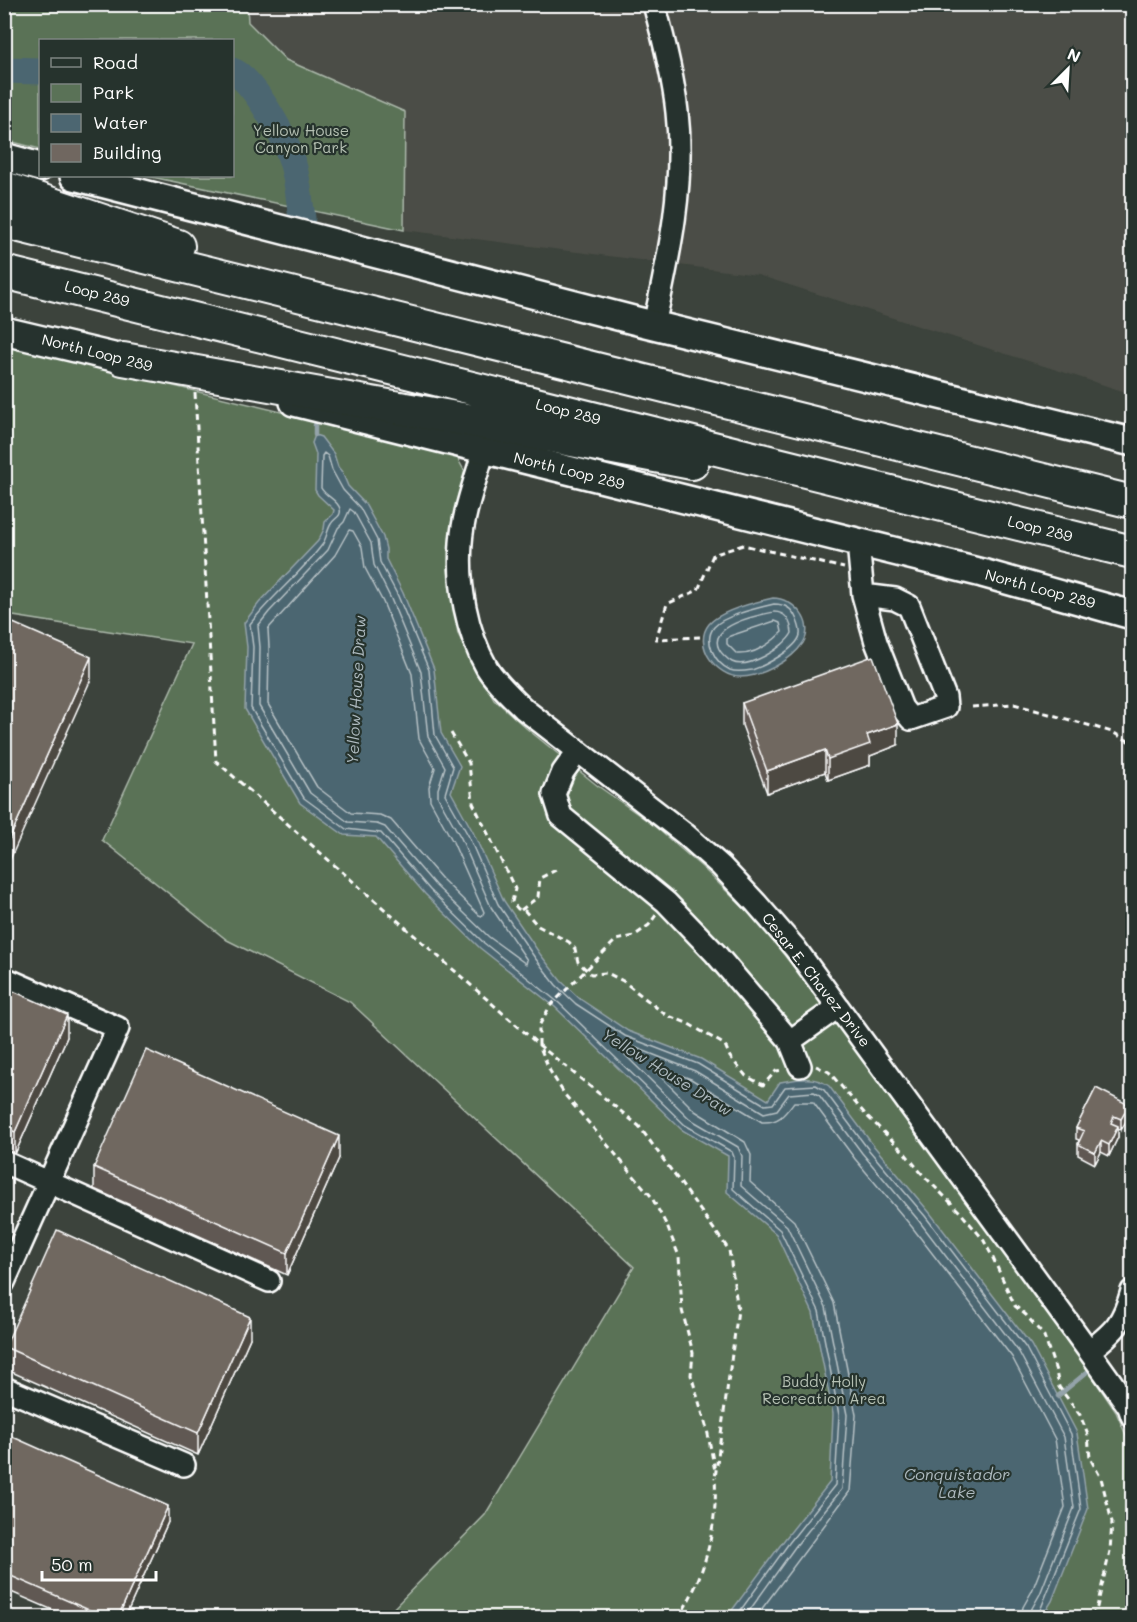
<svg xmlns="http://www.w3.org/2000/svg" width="1137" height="1622" font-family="Mali,sans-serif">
<rect width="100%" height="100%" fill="#3c433c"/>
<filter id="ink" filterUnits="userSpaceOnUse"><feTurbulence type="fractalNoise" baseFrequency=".0167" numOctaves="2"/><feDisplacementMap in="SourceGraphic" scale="12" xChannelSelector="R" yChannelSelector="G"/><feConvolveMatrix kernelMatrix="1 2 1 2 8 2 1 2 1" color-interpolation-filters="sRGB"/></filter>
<g filter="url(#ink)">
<!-- built -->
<path fill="#4c4e47" d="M247,5H1132V394L758,275L404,230L405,112L286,60L247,22Z"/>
<!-- green -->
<path fill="#5a7257" stroke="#acb8ab" stroke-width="1.5" d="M4,5H247L248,22L286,60L405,112L404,230L147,176H232V40H40V149L5,140Z
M4,345L455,454L465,472L452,523L448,569L458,634L494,699L526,728L598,786L652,824L702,867L758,922L835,1019L1086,1367L1116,1412L1132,1449V1617H385L485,1515L634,1267L350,1002L227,940L102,840L192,644L7,615L4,600Z"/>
<!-- water -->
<path fill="#4c6671" stroke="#94a3aa" stroke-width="1.5" d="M315,435L321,437L334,454L338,467L342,472L348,486L365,504L383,537L386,549V559L403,593L434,669L441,733L460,766L451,792L473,832L504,901L540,954L561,981L580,999L628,1031L701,1059L768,1100L780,1082C798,1079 814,1075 829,1086L873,1145L930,1213L1031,1345L1077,1433L1088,1509L1052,1601L1042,1617H727L785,1539L830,1482L833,1414L813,1313L776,1234L727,1192L728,1156L682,1130L555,1007L480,948L425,894L376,837L344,835L300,803L245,709L247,647L244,623L259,603L318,541L324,529L325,522L333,514L334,510L318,495L315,490L316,454L312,443Z
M773,598C793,598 816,622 803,643C791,661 761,677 740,677C717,677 692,645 709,624C721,610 755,602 773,598Z"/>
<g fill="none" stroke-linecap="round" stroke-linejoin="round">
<!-- shore -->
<path stroke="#b7c2c6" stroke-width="1.5" d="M350,509L354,512L371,543L374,565L391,599L421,672L428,737L445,767L438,789V797L461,838L491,907L527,960L526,964L489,937L435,885L385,827L377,824L348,822L310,793L259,706L260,647L258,626L269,612L328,550L338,528L344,522Z
M349,530L353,531L362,547L365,568L383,602L412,674L419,739L435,768L429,787L430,800L453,842L484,912L482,916L479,915L442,879L391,820L380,815L351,813L317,787L268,704L269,647L268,629L335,555Z
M774,604C783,604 792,608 796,618C798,623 801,629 800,635C797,649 764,666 752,670C746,671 735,672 730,670C715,663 703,641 714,627C725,615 758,608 774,604Z
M774,612C786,612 791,622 792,633C785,647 748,670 732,662C728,660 721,653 719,649C707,625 759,615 774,612Z
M775,621L780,623L782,632C770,644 754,655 737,654L727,644V639L730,636Z
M735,1618L789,1543L835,1485L839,1415L819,1311L780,1230L733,1189L734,1157L732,1152L685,1125L559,1003L484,943L430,890L381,833L346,829L304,798L251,708L253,647L250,624C272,596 301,573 322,545C327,538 327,530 331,524C334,518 342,517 340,509C338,500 325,496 321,488L322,456L324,453L328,456L332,470L343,490L360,508L377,540L380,562L398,596L429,670L435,735L453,767L445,794L468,835L498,904L535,958L556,985L576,1004L625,1036L698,1064L765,1105L773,1104L785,1087L816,1085L824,1090L868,1149L925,1216L1026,1348L1071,1434L1081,1509L1037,1618
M744,1618L795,1547L842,1489L847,1415L826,1307L787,1226L741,1186L742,1156L738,1147L690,1119L615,1045L616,1040L695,1071L764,1113L777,1110L789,1094L814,1092L819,1095L862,1153L919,1221L1019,1352L1064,1437L1074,1508L1040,1594L1031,1610L1030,1618
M755,1618L850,1491L856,1415L834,1303L794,1221L750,1182L751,1155L745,1142L695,1111L655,1071L656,1066L691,1079L762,1122C779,1123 785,1114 794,1102H813L855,1159L912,1227L1012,1357L1055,1439L1065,1507L1032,1591L1023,1607L1021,1618"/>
<!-- stream -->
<path stroke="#94a3aa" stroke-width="4.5" d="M315,425V435
M1058,1396L1087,1372"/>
<!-- river -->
<path stroke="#4c6671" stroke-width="27" d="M4,70L40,71
M232,71C252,77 285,138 291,158C298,177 299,198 302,218"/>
<!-- minor casing -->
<g stroke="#fff" stroke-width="26">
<path id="minor" d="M654,325C669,256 685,184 677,112C673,75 664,40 654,4
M484,449C476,480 463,512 461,543C458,585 466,631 487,668C497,684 511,696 524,709L685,834L721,866L756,903L795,948L1089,1351L1129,1407L1132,1416
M858,543L863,595L876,642L902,708L911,719L946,707L945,697L909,606L895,599L863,595
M578,751L563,772L554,794L561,816L666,902L715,953L790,1041L838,1007
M4,978L118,1028L4,1282
M790,1041L800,1066
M4,1162L269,1281
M1089,1351C1115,1331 1123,1323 1132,1291
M4,1388L184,1465"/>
</g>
<!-- major casing -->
<g stroke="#fff" stroke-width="32">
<path id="major" d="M4,157L40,167
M74,176L637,321L1132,442
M4,331L143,364
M294,402L982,573L1132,615"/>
</g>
<!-- highway casing -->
<g stroke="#fff" stroke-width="36">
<path id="highway" d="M4,188L178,246
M4,222L1132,502
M4,272L1132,552
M123,359L473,421L692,463"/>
</g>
<!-- path -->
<path stroke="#fff" stroke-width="3" stroke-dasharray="6 4.5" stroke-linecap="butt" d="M195,393L216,761L539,1045L639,1126L729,1250L738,1310L715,1478
M700,637L656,639L667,604L698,590L713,555L743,545L844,568
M972,707L1014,704L1112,732L1132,743
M451,733L469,763L473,803L515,889L512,902L518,909L525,911L538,926L569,942L575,949L578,962L591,974L607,973L623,981L666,1015L687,1023L725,1045L730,1057L746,1076L763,1085L776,1071L783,1070
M521,910L538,897L540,878L556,870
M656,915L649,925L634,936L616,940L550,1006L539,1026V1045L550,1071L565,1095L651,1196L667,1226L679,1256L682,1310L693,1353L691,1375L707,1429L715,1471
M816,1066L829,1072L865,1114L903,1151L923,1175L960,1212L983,1239L992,1256L1015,1306L1026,1315L1044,1336L1056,1371L1059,1387L1080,1415L1088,1435L1090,1458L1101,1478L1112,1522L1110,1551L1097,1607L1091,1618
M678,1618C705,1578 718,1525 715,1477"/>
<!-- minor -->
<use href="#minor" stroke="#26332d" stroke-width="21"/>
<!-- major -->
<use href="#major" stroke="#26332d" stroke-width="27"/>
<!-- highway -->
<use href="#highway" stroke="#26332d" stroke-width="32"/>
</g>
<!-- wall -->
<path fill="#605953" stroke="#fff" stroke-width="1.5" d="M742,703L898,745L870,756V765L828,780L825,772L767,793L742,725Z
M4,987L67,1037L15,1154L4,1149Z
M1096,1088L1129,1116L1121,1130L1118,1129V1137L1109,1156L1101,1152L1095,1164L1078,1155V1144L1079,1140L1076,1139V1128Z
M339,1158L287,1275L94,1189V1167Z
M250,1338L198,1455L5,1369V1347Z
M4,1433L168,1522L125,1617H69L4,1589Z"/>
<!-- shaded-wall -->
<path fill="#4e4843" stroke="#fff" stroke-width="1.5" d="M91,657V679L4,873V851Z
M898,724V745L870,756V765L828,780V759L867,735Z
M825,750V772L767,793V771Z
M67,1015V1037L15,1154V1132Z
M1129,1105V1116L1121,1130V1119Z
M1118,1126V1137L1109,1156V1145Z
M339,1136V1158L287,1275V1253Z
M1101,1141V1152L1095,1164V1153Z
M250,1317V1338L198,1455V1433Z
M168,1506V1522L125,1617H118Z"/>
<!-- building -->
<path fill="#706760" stroke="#fff" stroke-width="1.5" d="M4,619L91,657L4,851Z
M873,656L898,724L867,735L870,744L828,759L825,750L767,771L742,703Z
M4,987L67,1015L15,1132L4,1127Z
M146,1050L339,1136L287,1253L94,1167Z
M1096,1088L1129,1105L1121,1119L1114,1116L1111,1123L1118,1126L1109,1145L1101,1141L1095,1153L1078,1144L1084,1131L1076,1128Z
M57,1230L250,1317L198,1433L5,1347Z
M4,1433L168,1506L118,1617H105L4,1573Z"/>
</g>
<g text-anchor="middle" stroke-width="4.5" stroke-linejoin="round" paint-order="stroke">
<!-- park labels -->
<g font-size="15" fill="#b5c0b3" stroke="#26332d">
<text x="301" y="136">Yellow House<tspan x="301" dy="17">Canyon Park</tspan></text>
<text x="824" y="1387">Buddy Holly<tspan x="824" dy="17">Recreation Area</tspan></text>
</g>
<!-- street labels -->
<g font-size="15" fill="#fff" stroke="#26332d">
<text transform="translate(97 294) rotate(14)" y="5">Loop 289</text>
<text transform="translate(97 353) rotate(14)" y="5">North Loop 289</text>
<text transform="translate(568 412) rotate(14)" y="5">Loop 289</text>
<text transform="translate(569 471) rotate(14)" y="5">North Loop 289</text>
<text transform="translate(1040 529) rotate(14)" y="5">Loop 289</text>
<text transform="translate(1040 589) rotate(15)" y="5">North Loop 289</text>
<text transform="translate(816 980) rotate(52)" y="5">Cesar E. Chavez Drive</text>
</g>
<!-- water labels -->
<g font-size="16" font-style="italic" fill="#aebabf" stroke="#26332d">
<text transform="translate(356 690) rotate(-87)" y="6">Yellow House Draw</text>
<text transform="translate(667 1072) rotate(32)" y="6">Yellow House Draw</text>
<text x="957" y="1480">Conquistador<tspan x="957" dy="18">Lake</tspan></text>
</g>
</g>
<!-- margin -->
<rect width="1137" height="1622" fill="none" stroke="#26332d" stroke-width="24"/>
<rect x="12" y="12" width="1113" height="1598" fill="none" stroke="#fff" stroke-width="2" filter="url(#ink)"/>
<!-- legend -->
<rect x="39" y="39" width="195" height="138" fill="#26332d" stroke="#7d8581" stroke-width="1.5"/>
<rect x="51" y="58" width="30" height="9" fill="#26332d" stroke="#7d8581" stroke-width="1.5"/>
<text x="93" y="69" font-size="18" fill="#ffffff">Road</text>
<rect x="51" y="84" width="30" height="18" fill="#5a7257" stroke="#7d8581" stroke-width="1.5"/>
<text x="93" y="99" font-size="18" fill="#ffffff">Park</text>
<rect x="51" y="114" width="30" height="18" fill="#4c6671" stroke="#7d8581" stroke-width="1.5"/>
<text x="93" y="129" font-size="18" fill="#ffffff">Water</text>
<rect x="51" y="144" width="30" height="18" fill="#706760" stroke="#7d8581" stroke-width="1.5"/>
<text x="93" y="159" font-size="18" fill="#ffffff">Building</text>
<!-- north arrow -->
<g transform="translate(1068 69) rotate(24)" stroke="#26332d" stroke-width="4.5" paint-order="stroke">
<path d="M0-4.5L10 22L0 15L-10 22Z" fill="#ffffff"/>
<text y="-9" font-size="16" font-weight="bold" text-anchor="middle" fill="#ffffff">N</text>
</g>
<!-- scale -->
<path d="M42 1571v9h114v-9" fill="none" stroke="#ffffff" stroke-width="3"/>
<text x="51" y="1571" font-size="18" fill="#ffffff" stroke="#26332d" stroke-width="4.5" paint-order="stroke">50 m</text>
</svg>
